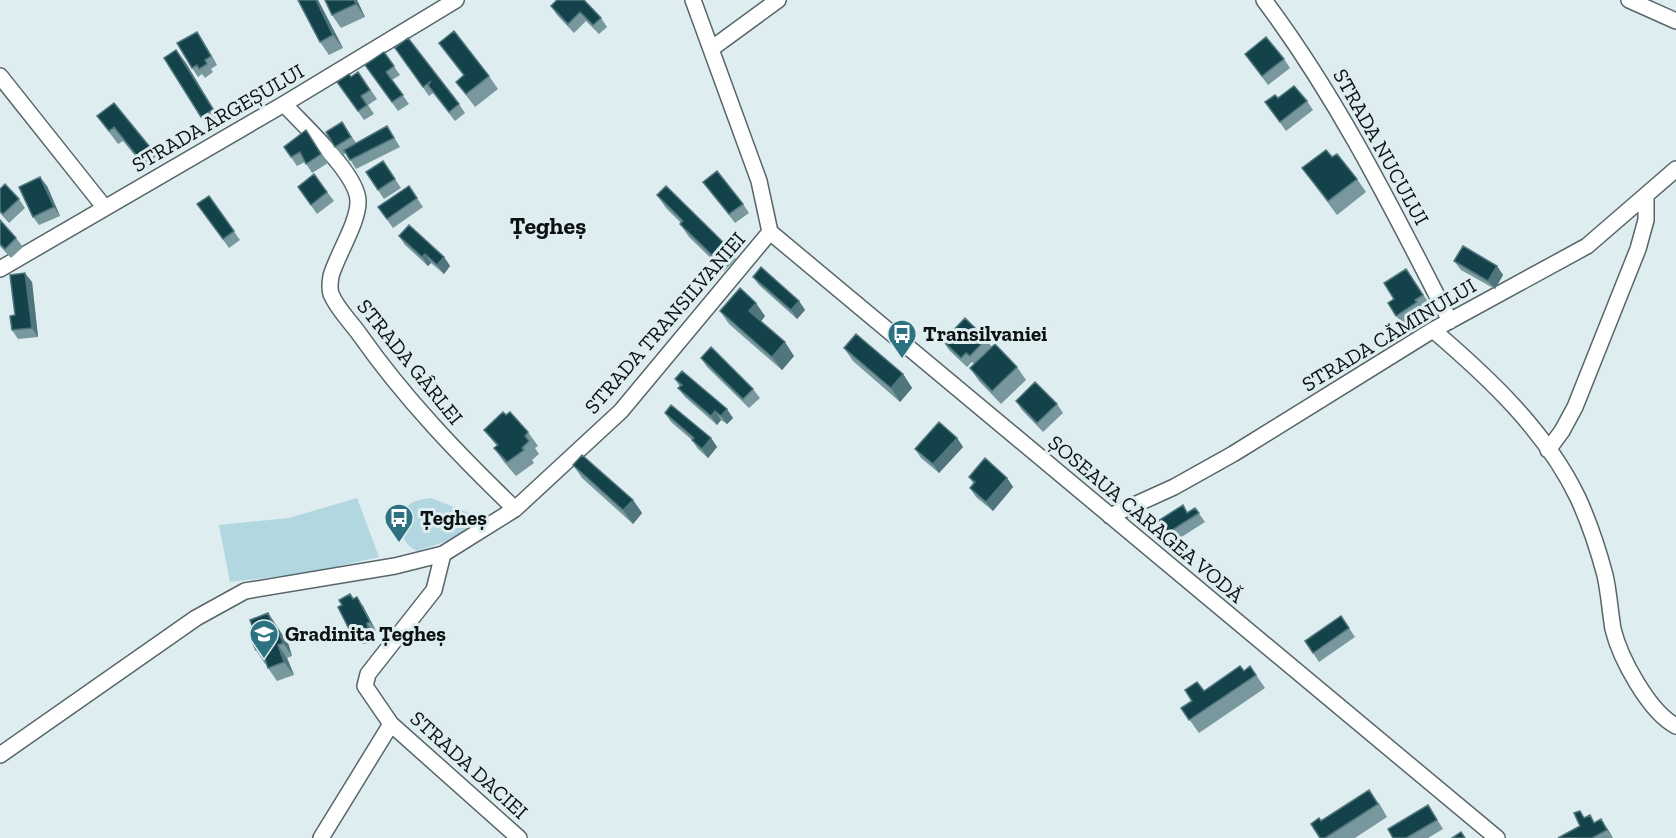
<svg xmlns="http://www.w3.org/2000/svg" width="1676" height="838" font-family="'Zilla Slab',serif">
<rect width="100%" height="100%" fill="#ddedf0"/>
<!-- green -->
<path fill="#b2d7e0" d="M357,498L379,557L309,573L230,582L219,525L289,518Z
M431,498L487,520L459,537L417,551C400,544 395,519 408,506C414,500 423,499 431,498Z"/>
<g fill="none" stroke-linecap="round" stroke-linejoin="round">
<!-- minor casing -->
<g stroke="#586669" stroke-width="18">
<path id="minor" d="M693,0L759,181L770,232
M1264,0C1339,100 1393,210 1450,321
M1629,0L1676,21
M711,49L778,0
M0,76L105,208
M284,104C303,125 359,175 358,202C358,223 337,255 331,276C330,282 329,288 331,294C337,309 351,322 360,335C405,399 459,455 515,509
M770,232L1497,838
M0,269L284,104L456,0
M1433,330C1488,377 1546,431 1578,498C1589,522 1598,549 1605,575C1609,593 1610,611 1613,629C1620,658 1649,712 1676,726
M1548,450L1562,431L1575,407L1638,249L1646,220V197
M1110,516L1174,487L1233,454L1433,330L1587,246L1676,169
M443,554L434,590L368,674L365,686L391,724L519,838
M0,755L196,618L245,591L395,566L443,554L515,509L621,411L770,232
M321,838L391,724"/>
</g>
<!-- minor -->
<use href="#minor" stroke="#fff" stroke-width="15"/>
</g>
<!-- wall -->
<path fill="#78989e" d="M298,0H318L343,48L329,55L320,42Z
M357,0L365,17L341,28L332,15Z
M557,0L601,18L607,27L599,34L586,21L574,33L557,15L551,6Z
M197,32L217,65L211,69L213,72L205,78L202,74L198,77L192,68Z
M439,43L489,76L498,89L475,107L456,82L464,76Z
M395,48L459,104L465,113L455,121L433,93L429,96Z
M176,50L222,123L210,130L201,117Z
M384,52L400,75L392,80L409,104L398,111L365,65Z
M1245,54L1284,59L1290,68L1268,85Z
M358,72L377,99L368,105L374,114L364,120L337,82L351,77Z
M1278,98L1307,101L1313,110L1286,131L1265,102Z
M97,116L149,146L158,160L146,169L123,141L118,144Z
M342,122L356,143L387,126L400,147L356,169L346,153L342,156L326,132Z
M312,139L328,163L312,173L305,162L297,166L284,147Z
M383,161L401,188L384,199L366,172Z
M1302,168L1357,179L1366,192L1337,215Z
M703,182L743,204L749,213L735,223Z
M47,186L60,216L39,225L33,217Z
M409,186L423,207L393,228L378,207Z
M298,187L327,192L334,201L317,214Z
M0,189L19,199L25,208L9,223L0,213Z
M657,195L727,246L736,259L724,271L689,237L680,224L681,223L666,208Z
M209,196L240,240L229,248L197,204Z
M0,220L16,238L23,247L11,258L0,246Z
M399,236L444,257L450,266L444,274L431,263L428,266L405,245Z
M1454,261L1497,266L1503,275L1495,289L1461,270Z
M753,277L799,301L805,310L797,319L759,285Z
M32,282L38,337L18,339L12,330L15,315Z
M1415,282L1432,308L1425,313L1426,315L1405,329L1388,303Z
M720,311L765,316L761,321L794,356L782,370L729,324Z
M986,339L992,347L1017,367L1026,380L1001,404L979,381L970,368L974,364L972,362L967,367L949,350L943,341Z
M844,348L903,374L912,388L900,402L853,361Z
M701,358L753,389L760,398L749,408L707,367Z
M675,379L733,418L727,424L721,420L717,425L685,397L678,388L680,387Z
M1016,401L1057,404L1063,413L1043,432L1022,410Z
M665,413L711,438L717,447L708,458L698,449L692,440L671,422Z
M506,415L528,432L538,446L535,448L539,454L532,460L534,463L516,476L504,462L494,448L497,446L484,430Z
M957,438L963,447L939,473L921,458L915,449Z
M573,465L633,500L642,513L633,524L582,478Z
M969,477L1007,478L1013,487L993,511L976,497L970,488L973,483Z
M1195,508L1205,522L1172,543L1158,521L1188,513Z
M353,598L363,606L376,631L373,632L374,638L372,641L367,644H362L359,639L356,640L350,631Z
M268,613L288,643L292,656L287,658L294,675L277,681L268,668L266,663L265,664L256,650V636Z
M1341,616L1355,637L1319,662L1313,653Z
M1250,666L1265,688L1199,733L1181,708L1204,691L1244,671Z
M1379,803L1387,817L1355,838H1320L1321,821Z
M1428,805L1443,829L1428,838H1393Z
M1584,818L1607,828L1613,838H1558L1580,826Z"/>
<!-- shaded-wall -->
<path fill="#50757c" d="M316,0H318L343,48L333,35Z
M354,0H357L365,17L356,4Z
M197,32L203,41L217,65L211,56Z
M176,50L186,63L222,123L213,109Z
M40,177L47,186L60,216L54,207Z
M425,254L431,263L428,266L422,257Z
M444,257L450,266L444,274L437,265Z
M1497,266L1503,275L1495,289L1488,281Z
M25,273L32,282L38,337L32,328Z
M799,301L805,310L797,319L791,310Z
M756,303L765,316L759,324L749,311Z
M785,342L794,356L782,370L772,357Z
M903,374L912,388L900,402L891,388Z
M727,409L733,418L727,424L721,416Z
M715,411L721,420L717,425L711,416Z
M711,438L717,447L708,458L702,449Z
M957,438L963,447L939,473L933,464Z
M1007,478L1013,487L993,511L986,502Z
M633,500L642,513L633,524L623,510Z
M357,597L363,606L376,631L370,622Z
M268,613L288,643L292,656L275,631Z
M367,623L373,632L374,638L372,641L366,632Z
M278,645L287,658L294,675L284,662Z
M1601,819L1607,828L1613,838L1607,830Z"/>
<!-- building -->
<path fill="#13424b" stroke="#50757c" stroke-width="1.5" d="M298,0H316L333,35L320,42Z
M325,0H354L356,4L332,15Z
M557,0H584L601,18L593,25L580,12L568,24L551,6Z
M454,31L489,76L466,94L456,82L464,75L439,43Z
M197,32L211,56L205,60L207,64L199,69L197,65L192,68L177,43Z
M1266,37L1284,59L1262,76L1245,54Z
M408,38L459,104L449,112L428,85L431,81L423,87L395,48Z
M176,50L213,109L201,117L164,58Z
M384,52L394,66L386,72L403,95L392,102L365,65Z
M358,72L370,90L361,96L367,105L358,111L337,82L349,74L351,77Z
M1294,86L1307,101L1280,122L1265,102L1275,95L1278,98Z
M114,103L149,146L137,156L114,127L109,131L97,116Z
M342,122L351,137L335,147L326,132Z
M387,126L394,138L350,160L344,150Z
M306,130L321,154L306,164L300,152L291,157L284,147Z
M1326,150L1332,157L1337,154L1357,179L1328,201L1302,168Z
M383,161L395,179L378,190L366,172Z
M717,171L743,204L729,214L703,182Z
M314,174L327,192L311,205L298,187Z
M40,177L54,207L33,217L19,187Z
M5,184L19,199L3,214L0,211V189Z
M409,186L417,198L387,219L378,207Z
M666,186L727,246L715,258L680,224L683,221L657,195Z
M209,196L234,231L223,239L197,204Z
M0,220L16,238L5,249L0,244Z
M409,225L444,257L437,265L425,254L422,257L399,236Z
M1463,246L1497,266L1488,281L1454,261Z
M761,267L799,301L791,310L753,277Z
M1406,269L1423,295L1415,300L1417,302L1396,316L1388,303L1394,299L1384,283Z
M25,273L32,328L12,330L10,316L15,315L10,275Z
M740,288L756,303L749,311L785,342L772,357L720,311Z
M965,318L986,339L970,356L966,353L961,358L943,341Z
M856,334L903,374L891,388L844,348Z
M995,344L1017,367L992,391L970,368Z
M711,347L753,389L743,399L701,358Z
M682,371L727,409L721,416L715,411L711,416L678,388L682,385L675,379Z
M1035,382L1057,404L1037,423L1016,401Z
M671,405L711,438L702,449L692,440L694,438L665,413Z
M503,412L506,415L510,412L528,432L525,436L529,441L522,448L524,450L507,462L494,448L498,445L484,430Z
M939,422L957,438L933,464L915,449Z
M582,455L633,500L623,510L573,465Z
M985,458L1007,478L986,502L970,488L975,482L969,477Z
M1183,505L1187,513L1195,508L1199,513L1166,534L1158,521Z
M350,594L353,599L357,597L370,622L367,623L368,629L366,632L361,635H356L353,629L350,631L338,607L342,605L339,600Z
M268,613L275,631L278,630L283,643L278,645L284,662L268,668L261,648L256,650L251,639L256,636L250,620Z
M1341,616L1349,628L1313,653L1305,641Z
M1240,666L1244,671L1250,666L1256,675L1189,720L1181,708L1192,701L1185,690L1197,682L1204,691Z
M1369,790L1378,804L1325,838H1320L1311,824L1319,818L1321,821Z
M1428,805L1437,820L1406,838H1393L1388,829Z
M1580,811L1584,818L1590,815L1594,823L1601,819L1607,830L1592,838H1558L1580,826L1574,813Z
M1461,832L1465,838H1452Z"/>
<!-- icons -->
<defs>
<g id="bus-pin" transform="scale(1.5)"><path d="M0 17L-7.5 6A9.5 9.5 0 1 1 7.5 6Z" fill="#2d7281" stroke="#ddedf0"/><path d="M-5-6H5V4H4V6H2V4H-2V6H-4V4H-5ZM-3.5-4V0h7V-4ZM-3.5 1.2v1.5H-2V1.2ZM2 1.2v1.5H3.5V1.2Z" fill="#fff"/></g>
<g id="school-pin" transform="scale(1.5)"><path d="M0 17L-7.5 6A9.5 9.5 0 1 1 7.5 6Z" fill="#2d7281" stroke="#ddedf0"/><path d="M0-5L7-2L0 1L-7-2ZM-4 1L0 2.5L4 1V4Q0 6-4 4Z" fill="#fff"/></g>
</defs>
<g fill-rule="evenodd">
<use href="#bus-pin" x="902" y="334"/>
<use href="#bus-pin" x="399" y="518"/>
<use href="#school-pin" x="264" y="634"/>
</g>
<g text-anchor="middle" stroke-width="6" stroke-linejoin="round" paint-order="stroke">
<!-- street labels -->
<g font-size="21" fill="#0c1112" stroke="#ddedf0">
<text transform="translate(218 118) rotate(-30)" y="7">STRADA ARGEȘULUI</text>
<text transform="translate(1381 147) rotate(61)" y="7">STRADA NUCULUI</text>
<text transform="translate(665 323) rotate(-49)" y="7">STRADA TRANSILVANIEI</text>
<text transform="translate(1389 335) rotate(-31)" y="7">STRADA CĂMINULUI</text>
<text transform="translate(410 362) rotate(51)" y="7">STRADA GÂRLEI</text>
<text transform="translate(1146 519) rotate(40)" y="7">ȘOSEAUA CARAGEA VODĂ</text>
<text transform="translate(469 765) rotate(42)" y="7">STRADA DACIEI</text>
</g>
<!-- poi labels -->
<g font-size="21" font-weight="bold" fill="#0c1112" stroke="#ddedf0" text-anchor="start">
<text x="923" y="341">Transilvaniei</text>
<text x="420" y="525">Țegheș</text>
<text x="285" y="641">Gradinita Țegheș</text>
</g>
<!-- quarter labels -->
<g font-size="24" font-weight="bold" fill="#0c1112" stroke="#ddedf0">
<text x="548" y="234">Țegheș</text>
</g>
</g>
</svg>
